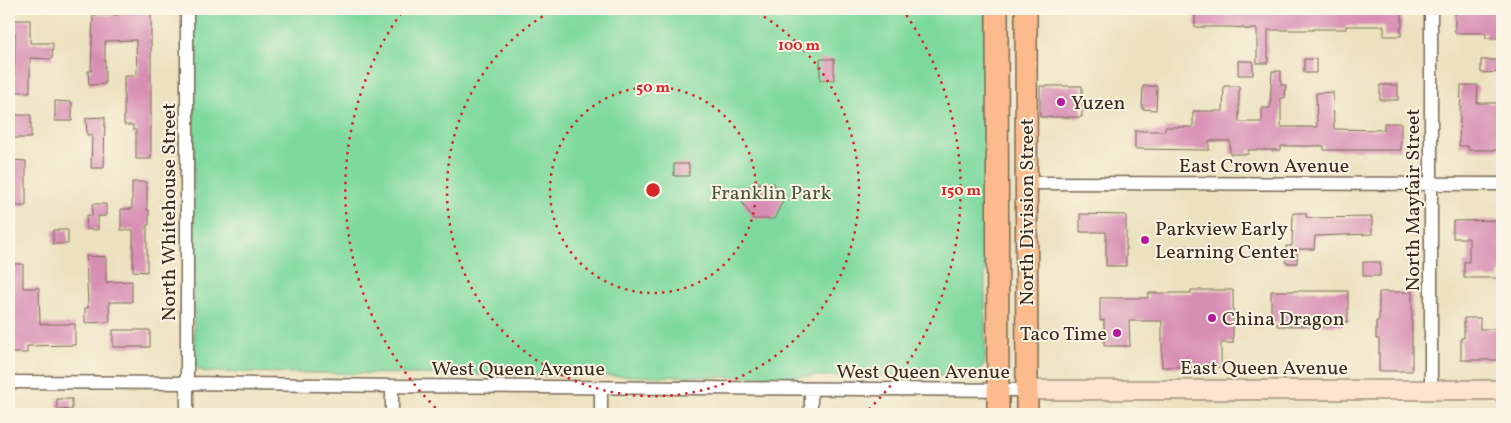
<svg xmlns="http://www.w3.org/2000/svg" width="1511" height="423" font-family="Vollkorn,serif">
<rect width="100%" height="100%" fill="#fcf5e5"/>
<filter id="ink" filterUnits="userSpaceOnUse"><feTurbulence type="fractalNoise" baseFrequency=".02" numOctaves="2"/><feDisplacementMap in="SourceGraphic" scale="10" xChannelSelector="R" yChannelSelector="G"/><feConvolveMatrix kernelMatrix="1 2 1 2 8 2 1 2 1" color-interpolation-filters="sRGB"/></filter>
<filter id="wash" filterUnits="userSpaceOnUse"><feTurbulence type="fractalNoise" baseFrequency=".0096" numOctaves="4" result="noise"/><feDisplacementMap in="SourceGraphic" scale="20" xChannelSelector="R" yChannelSelector="G"/><feGaussianBlur stdDeviation="1.12" result="paint"/><feColorMatrix in="noise" values="0 0 0 0 0 0 0 0 0 0 0 0 0 0 0 0 0 1.4 0 .05"/><feComposite in="paint" operator="in"/></filter>
<g filter="url(#wash)">
<rect width="100%" height="100%" fill="#ece1bf"/>
<!-- green -->
<path fill="#7ed99f" stroke="#5c825e" d="M194,9H985V357C984,370 980,372 968,376H795L722,377L206,372C198,370 195,367 194,358Z"/>
<g id="blocks">
<!-- building -->
<path fill="#d78eb3" d="M119,9H151V159H136V130H133V125H124V76H137L136,40L105,41V84L89,85L88,71H91L93,15H119Z
M1195,9L1313,11L1402,9V27H1401V36H1384V26H1346V29H1313V30H1268V63H1257V29H1244V28L1231,27H1195Z
M1455,9H1502V38H1486V33H1455Z
M9,20H30V43H53L52,59L30,58V92H14L15,33H9Z
M820,59H834V80H820Z
M1304,59H1316V73H1304Z
M1481,60H1502V72L1481,73Z
M1238,61H1253V75H1238Z
M1272,71H1281V85H1286L1285,98H1281V127H1317L1316,93L1333,92L1334,129L1384,130V123H1401V150H1324V146H1281V150H1248V154H1230V141H1209V150L1135,149V131H1165V127H1193V111H1223L1224,86H1239V122H1262V108H1270Z
M1380,85H1398V100H1380Z
M1461,85H1478L1477,103H1502V150H1468V146H1459Z
M1040,86H1082V117H1040Z
M1143,86H1157L1156,110L1142,109Z
M55,101L72,102V121H55Z
M11,115H31V138H11Z
M105,117L104,168H91L92,135H87L86,118Z
M12,160L26,161V206H11Z
M674,164H689V176H674Z
M132,182H147V210H149V225H147V272L133,271V230H121V209H132Z
M752,183H773L783,201L774,219H753L742,202Z
M93,204H106V216H98V230L86,229L87,215L92,216Z
M1293,213H1306V217L1313,218L1372,217V234L1315,236L1314,249H1297V263H1286V246H1292Z
M1080,214L1126,215V266H1106V232H1080Z
M1502,220V273H1499V278H1464V262H1469V238H1453V221Z
M53,230H68V244H53Z
M86,256L106,257V282L132,281V302H109L110,322L85,323V308H88Z
M1363,262H1380V276H1363Z
M9,264H23V288H39L40,324H75V345L27,346V353H10L11,306H10Z
M1191,290H1233V343H1221V367H1162V321H1129L1130,346H1104V320L1100,321V298H1148V293H1191Z
M1271,291H1348V322H1343V326H1277V323H1271Z
M1379,292H1412V371H1379V339H1376V321H1379Z
M1464,318H1480V329H1498V332H1502V360H1461V338H1464Z
M113,330H150V347H113Z
M57,399H72V410L57,409Z"/>
</g>
</g>
<g filter="url(#ink)">
<use href="#blocks" fill-opacity="0" stroke="#796a56" stroke-width="1"/>
<g fill="none" stroke-linecap="round" stroke-linejoin="round">
<!-- street casing -->
<g stroke="#796a56" stroke-width="15">
<path id="street" d="M187,9V414
M1431,9V390
M1026,183L1502,184
M9,382L187,383L392,386L1026,390
M392,386V414
M601,388V414
M811,414V389"/>
</g>
<!-- secondary casing -->
<g stroke="#796a56" stroke-width="21">
<path id="secondary" d="M1026,390H1502"/>
</g>
<!-- primary casing -->
<g stroke="#796a56" stroke-width="24">
<path id="primary" d="M997,9L998,414
M1026,9L1027,414"/>
</g>
<!-- street -->
<use href="#street" stroke="#fff" stroke-width="12"/>
<!-- secondary -->
<use href="#secondary" stroke="#fde4d1" stroke-width="19"/>
<!-- primary -->
<use href="#primary" stroke="#fbbb8d" stroke-width="21"/>
</g>
</g>
<!-- distance rings -->
<g fill="none" stroke="#d62828" stroke-width="2.5" stroke-dasharray="2.5 5">
<circle cx="653" cy="190" r="103"/>
<path d="M751 9A206 206 0 1 1 555 9"/>
<path d="M441 413A308 308 0 0 1 404 9M902 9A308 308 0 0 1 865 413"/>
</g>
<!-- markers -->
<g fill="#b5179e" stroke="#fcf5e5" stroke-width="2">
<circle cx="1061" cy="102" r="5"/>
<circle cx="1145" cy="240" r="5"/>
<circle cx="1212" cy="318" r="5"/>
<circle cx="1117" cy="333" r="5"/>
</g>
<g text-anchor="middle" stroke-width="4" stroke-linejoin="round" paint-order="stroke">
<!-- poi labels -->
<g font-size="20" fill="#3b2a1e" stroke="#fcf5e5" text-anchor="start">
<text x="1071" y="109">Yuzen</text>
<text x="1155" y="235">Parkview Early<tspan x="1155" dy="23">Learning Center</tspan></text>
<text x="1222" y="325">China Dragon</text>
<text x="1107" y="340" text-anchor="end">Taco Time</text>
</g>
<!-- street labels -->
<g font-size="20" fill="#3b2a1e" stroke="#fcf5e5">
<text x="1264" y="172">East Crown Avenue</text>
<text transform="translate(1412 200) rotate(-90)" y="7">North Mayfair Street</text>
<text transform="translate(168 212) rotate(-90)" y="7">North Whitehouse Street</text>
<text transform="translate(1026 212) rotate(-90)" y="7">North Division Street</text>
<text x="1264" y="374">East Queen Avenue</text>
<text x="518" y="375">West Queen Avenue</text>
<text x="923" y="378">West Queen Avenue</text>
</g>
<!-- park labels -->
<g font-size="20" fill="#4c563e" stroke="#fcf5e5">
<text x="771" y="199">Franklin Park</text>
</g>
</g>
<circle cx="653" cy="190" r="8" fill="#d62828" stroke="#fcf5e5" stroke-width="2.5"/>
<g font-size="15" text-anchor="middle" font-weight="bold" fill="#d62828" stroke="#fcf5e5" stroke-width="4" stroke-linejoin="round" paint-order="stroke">
<text x="799" y="50">100 m</text>
<text x="653" y="92">50 m</text>
<text x="961" y="195">150 m</text>
</g>
<!-- margin -->
<rect width="1511" height="423" fill="none" stroke="#fcf5e5" stroke-width="30"/>
</svg>
